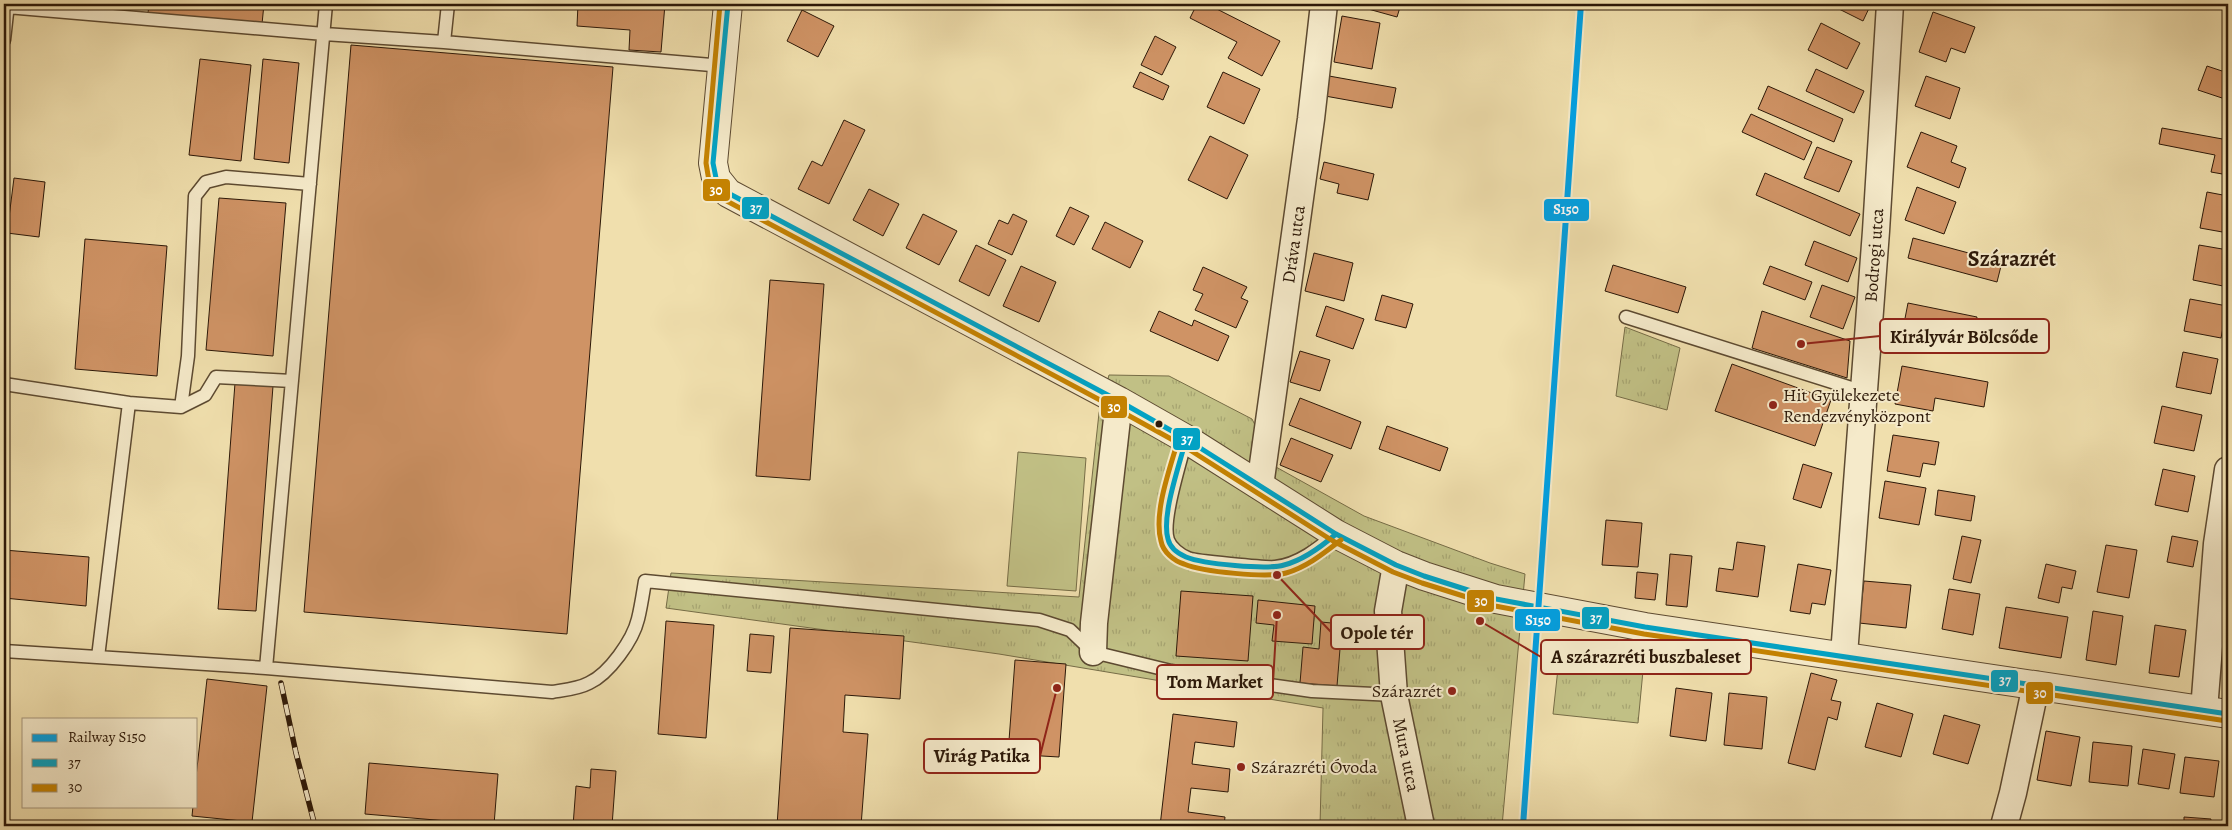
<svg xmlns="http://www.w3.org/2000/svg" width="2232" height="830" font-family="Alegreya,serif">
<defs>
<pattern id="grass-tufts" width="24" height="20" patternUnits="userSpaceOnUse" patternTransform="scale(1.25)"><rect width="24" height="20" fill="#c1c085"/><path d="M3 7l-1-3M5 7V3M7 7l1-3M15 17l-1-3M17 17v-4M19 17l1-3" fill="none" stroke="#a6a471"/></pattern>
</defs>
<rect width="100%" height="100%" fill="#f0dfad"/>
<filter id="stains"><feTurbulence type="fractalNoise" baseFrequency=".004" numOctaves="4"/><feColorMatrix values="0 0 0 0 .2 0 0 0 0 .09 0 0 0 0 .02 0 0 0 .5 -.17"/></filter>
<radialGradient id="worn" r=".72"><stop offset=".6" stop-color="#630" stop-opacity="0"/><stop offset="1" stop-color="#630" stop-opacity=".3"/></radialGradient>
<!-- grass -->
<path fill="url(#grass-tufts)" stroke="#766c46" d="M1625,327L1680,348L1667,410L1616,396Z
M1109,375L1169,376L1252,419L1276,467L1364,516L1490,563L1525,574L1502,826H1320L1323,708L999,654L666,608L671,573L1079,597L1099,413Z
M1561,641L1645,650L1638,723L1553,714Z"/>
<!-- pitch -->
<path fill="#c1c085" stroke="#766c46" d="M1018,452L1086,458L1076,591L1007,586Z"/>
<!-- building -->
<path fill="#cf9365" stroke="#2c1808" d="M149,4H264L262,24L148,13Z
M578,4H665L661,52L629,50L630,30L577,26Z
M1197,4H1207L1280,41L1262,76L1228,58L1237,42L1190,18Z
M1362,4H1401L1397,17L1361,7Z
M1829,4H1871L1863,21Z
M802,10L834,26L818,57L787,41Z
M1933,12L1975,27L1965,53L1951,48L1946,62L1919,52Z
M1342,16L1380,23L1372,69L1334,62Z
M1821,23L1860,43L1847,69L1808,50Z
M1155,36L1176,47L1162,75L1141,65Z
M351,45L613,67L567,634L304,612Z
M200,59L251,65L241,161L189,155Z
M263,59L299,63L289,163L254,159Z
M2207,66L2228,73V100L2198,90Z
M1816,69L1864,91L1854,113L1806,91Z
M1140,72L1169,86L1163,100L1133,87Z
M1223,72L1260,89L1244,124L1207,107Z
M1329,76L1396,88L1392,108L1325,96Z
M1926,76L1960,88L1950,119L1915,106Z
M1768,86L1843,119L1834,142L1758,109Z
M1751,114L1812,142L1804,160L1742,132Z
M844,120L865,130L829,204L798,189L812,161L822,166Z
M2162,128L2228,140V175L2211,172L2215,155L2159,144Z
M1921,132L1957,146L1951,162L1966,168L1959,188L1907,167Z
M1210,136L1248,155L1227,199L1188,180Z
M1817,147L1852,161L1839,192L1804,178Z
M1324,162L1374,174L1368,200L1337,193L1339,184L1320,179Z
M1765,173L1860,214L1850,236L1756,195Z
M14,178L45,182L39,237L7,233Z
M1917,187L1956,202L1944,234L1905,220Z
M869,189L899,204L883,236L853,220Z
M2207,192L2228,196V233L2200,228Z
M219,198L286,203L273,356L206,350Z
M1070,207L1089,216L1074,245L1056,236Z
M923,214L957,231L939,265L906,248Z
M1013,214L1027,221L1012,255L988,244L999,220L1008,224Z
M1105,222L1143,241L1130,268L1092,249Z
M1913,238L2002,262L1997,282L1908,258Z
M85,239L167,246L157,376L75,369Z
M1814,241L1857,258L1848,282L1805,265Z
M976,245L1006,260L989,296L959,281Z
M2199,245L2228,250V287L2193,280Z
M1314,253L1353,263L1344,301L1305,291Z
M1613,265L1686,287L1678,313L1605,291Z
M1021,266L1056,282L1039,322L1003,306Z
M1770,266L1812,282L1805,300L1763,284Z
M1203,267L1247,287L1241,298L1248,301L1236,328L1195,310L1203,294L1193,290Z
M770,280L824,284L810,480L756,476Z
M1822,285L1855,297L1843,329L1810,317Z
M1382,295L1413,304L1406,328L1375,320Z
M2190,299L2227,306L2221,338L2184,331Z
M1908,303L1977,317L1972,342L1937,335L1935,346L1901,339Z
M1326,306L1364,319L1353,349L1316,336Z
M1159,311L1192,326L1194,320L1229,336L1218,361L1150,331Z
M1762,311L1850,341L1847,378L1752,348Z
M1300,351L1330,360L1320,391L1290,382Z
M2183,352L2218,359L2211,394L2176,387Z
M1732,364L1831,400L1815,446L1715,411Z
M1902,366L1988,382L1984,407L1935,398L1933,411L1895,404Z
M235,383L273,386L256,611L218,609Z
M1300,398L1361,422L1351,449L1289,425Z
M2162,406L2202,415L2194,451L2154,443Z
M1387,426L1448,448L1440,471L1379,449Z
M1893,435L1939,442L1935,465L1923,463L1920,477L1887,471Z
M1291,438L1333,455L1321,482L1280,465Z
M1803,464L1832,473L1821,508L1793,499Z
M2163,469L2195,476L2188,512L2155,505Z
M1885,481L1926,488L1919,525L1879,518Z
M1938,490L1975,496L1971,521L1935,515Z
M1606,520L1642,523L1638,567L1602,565Z
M1962,536L1981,540L1971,583L1953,579Z
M2172,536L2198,541L2193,567L2167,562Z
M1737,542L1765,546L1758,597L1716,591L1719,568L1733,570Z
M2106,545L2137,550L2129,598L2097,592Z
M4,550L89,557L86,606L4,598Z
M1670,554L1692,556L1687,607L1666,605Z
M1798,564L1831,570L1825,605L1812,603L1810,614L1790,611Z
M2046,564L2076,571L2072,589L2062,587L2059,603L2038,598Z
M1637,572L1658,574L1655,600L1635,598Z
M1864,581L1911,585L1906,628L1859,623Z
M1949,589L1980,594L1973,635L1942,629Z
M1181,591L1253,596L1248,661L1176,656Z
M1258,600L1315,606L1312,644L1272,641L1274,625L1256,623Z
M2006,607L2068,617L2061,658L1999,648Z
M2093,611L2123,616L2116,665L2086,660Z
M666,621L714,625L706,738L658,734Z
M1321,622L1342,624L1337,686L1300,683L1303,647L1319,649Z
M2155,625L2186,630L2179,677L2149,673Z
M790,628L904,636L900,699L845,695L843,732L868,734L861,826H777Z
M750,634L774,636L771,673L747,671Z
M1015,660L1066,664L1059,757L1008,754Z
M1811,673L1837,680L1831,700L1841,702L1837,720L1828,717L1815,770L1788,763Z
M207,679L267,686L252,822L192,816L193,806H196V777Z
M1676,688L1712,693L1706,741L1670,736Z
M1729,693L1767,697L1762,749L1724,745Z
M1877,703L1913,714L1901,757L1865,747Z
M1173,714L1237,722L1234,747L1195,742L1192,764L1230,769L1228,792L1191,788L1188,812L1225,817L1224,826H1160Z
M1944,715L1980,725L1968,764L1933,754Z
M2046,731L2080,737L2071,786L2037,780Z
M2093,742L2132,746L2128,786L2089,782Z
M2143,749L2175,754L2169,789L2138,784Z
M2185,757L2219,761L2214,797L2180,793Z
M369,763L498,774L494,825L365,814Z
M591,769L616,771L612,826H573L576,786L590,788Z
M2184,817L2211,819L2210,826H2184Z
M2043,822L2073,826H2042Z
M1703,824L1735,826H1703Z"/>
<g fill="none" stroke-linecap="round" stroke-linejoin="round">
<!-- service casing -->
<g stroke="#5d4a31" stroke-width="15">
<path id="service" d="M326,4L266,668L552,692C564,690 578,689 589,683C609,674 633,640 638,619C641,607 643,593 645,581L1039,620L1070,630L1093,652L1171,671L1312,691L1394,695
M7,7L324,34L444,42L448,4
M4,40L8,4
M444,42L723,66
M1626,317L1864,392
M4,384L129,403
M181,407L188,356L195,196L206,182L226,177L310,184
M1186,439C1181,461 1161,521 1168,540C1171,548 1180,555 1188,558C1193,561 1267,568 1275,567C1298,565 1319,548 1336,534
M4,651L266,668
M98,657L129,403L181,407L205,395L216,377L292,381"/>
</g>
<!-- minor casing -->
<g stroke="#5d4a31" stroke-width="29">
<g id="minor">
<path id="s1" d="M1260,486L1311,119L1324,4"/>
<path id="s2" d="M1396,565L1388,611L1394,695L1421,826"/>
<path d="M1093,652L1094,623L1119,401"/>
<path id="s3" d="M1844,655L1876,231L1890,4"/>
<path d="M2204,710L2217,544L2228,470"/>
<path d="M2004,826L2013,793L2036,685"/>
</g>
</g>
<!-- tertiary casing -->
<g stroke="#5d4a31" stroke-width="30">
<path id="tertiary" d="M728,4L713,163L716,178L728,193L1119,401L1186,439L1336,534L1396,565L1424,576L1496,599L1645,627L2228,714"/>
</g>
<!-- service -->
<use href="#service" stroke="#f5eaca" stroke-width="12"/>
<!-- minor -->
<use href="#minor" stroke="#f5eaca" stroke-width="26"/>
<!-- tertiary -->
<use href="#tertiary" stroke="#f5eaca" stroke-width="28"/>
<!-- rail casing -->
<g stroke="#2c1808" stroke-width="5.5">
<path id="rail" d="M281,683L296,753L315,826"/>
</g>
<!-- rail -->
<use href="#rail" stroke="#f5eaca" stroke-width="4" stroke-dasharray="11" stroke-linecap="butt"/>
<!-- bus-1 casing -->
<g stroke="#f5eaca" stroke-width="9">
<path id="bus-1" d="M728,4L713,163L716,178L728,193L1119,401L1186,439L1336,534L1396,565L1424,576L1496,599L1645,627L2228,714
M1186,439C1180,464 1161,515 1168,539C1170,548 1179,554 1186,557C1203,564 1267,570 1284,565C1304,560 1321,547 1336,534"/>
</g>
<!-- bus-2 casing -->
<g stroke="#f5eaca" stroke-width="9">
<path id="bus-2" d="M720,4L706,163L709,181L723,199L1115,408L1182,445L1333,541L1393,572L1422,583L1495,606L1644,634L2227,721
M1179,437C1171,466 1153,512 1161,541C1163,552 1174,561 1184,564C1203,572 1267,578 1286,573C1307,567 1324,553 1341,540"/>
</g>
<!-- bus-1 -->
<use href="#bus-1" stroke="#02a2c4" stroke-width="5"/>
<!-- bus-2 -->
<use href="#bus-2" stroke="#c48202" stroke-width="5"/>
<!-- rail-1 casing -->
<g stroke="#f5eaca" stroke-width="10">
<path id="rail-1" d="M1523,826L1581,4"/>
</g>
<!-- rail-1 -->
<use href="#rail-1" stroke="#00a0e3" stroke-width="6"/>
</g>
<!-- markers -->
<g fill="#8f2418" stroke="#f5eaca" stroke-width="2">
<circle cx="1773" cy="405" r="5"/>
<circle cx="1452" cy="691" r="5"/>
<circle cx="1241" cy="767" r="5"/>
</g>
<circle fill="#2c1808" stroke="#f5eaca" stroke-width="2" cx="1159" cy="424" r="4.5"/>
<g text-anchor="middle" stroke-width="4" stroke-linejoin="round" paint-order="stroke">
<!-- street labels -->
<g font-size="18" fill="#2c1808" stroke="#f5eaca">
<text dy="6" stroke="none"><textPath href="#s1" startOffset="244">Dráva utca</textPath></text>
<text dy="6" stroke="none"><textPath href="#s3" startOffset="401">Bodrogi utca</textPath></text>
<text dy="6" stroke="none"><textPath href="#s2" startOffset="192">Mura utca</textPath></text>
</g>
<!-- poi labels -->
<g font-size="18" fill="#2c1808" stroke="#f5eaca" text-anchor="start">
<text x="1783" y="401">Hit Gyülekezete<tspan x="1783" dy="21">Rendezvényközpont</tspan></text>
<text x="1442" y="697" text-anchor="end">Szárazrét</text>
<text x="1251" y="773">Szárazréti Óvoda</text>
</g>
<!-- district labels -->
<g font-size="22" font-weight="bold" fill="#2c1808" stroke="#f5eaca">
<text x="2012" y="266">Szárazrét</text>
</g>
</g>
<!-- callouts -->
<path fill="none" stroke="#8f2418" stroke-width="2" d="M1801 344L1880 336M1277 575L1331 632M1480 621L1541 657M1277 615L1273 682M1057 688L1040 756"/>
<g fill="#8f2418" stroke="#f5eaca" stroke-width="2">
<circle cx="1801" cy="344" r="5"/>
<circle cx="1277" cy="575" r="5"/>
<circle cx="1480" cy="621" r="5"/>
<circle cx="1277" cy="615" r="5"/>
<circle cx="1057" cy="688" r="5"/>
</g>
<g fill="#f5eaca" stroke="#8f2418" stroke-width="2">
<rect x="1880" y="319" width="169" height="34" rx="5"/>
<rect x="1331" y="615" width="93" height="34" rx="5"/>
<rect x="1541" y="640" width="210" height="34" rx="5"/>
<rect x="1157" y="665" width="116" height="34" rx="5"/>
<rect x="924" y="739" width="116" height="34" rx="5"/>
</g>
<g font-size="19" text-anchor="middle" font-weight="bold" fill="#2c1808">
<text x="1964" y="343">Királyvár Bölcsőde</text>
<text x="1377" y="639">Opole tér</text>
<text x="1646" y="663">A szárazréti buszbaleset</text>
<text x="1215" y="688">Tom Market</text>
<text x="982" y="762">Virág Patika</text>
</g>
<g stroke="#f5eaca" stroke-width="2">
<rect x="702" y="178" width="29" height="24" rx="5" fill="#c48202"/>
<rect x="741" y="196" width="29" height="24" rx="5" fill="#02a2c4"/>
<rect x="1543" y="198" width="47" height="24" rx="5" fill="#00a0e3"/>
<rect x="1100" y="395" width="28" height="24" rx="5" fill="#c48202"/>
<rect x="1172" y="427" width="29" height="24" rx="5" fill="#02a2c4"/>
<rect x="1466" y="589" width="29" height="24" rx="5" fill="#c48202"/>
<rect x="1581" y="606" width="29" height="24" rx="5" fill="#02a2c4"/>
<rect x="1514" y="608" width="47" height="24" rx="5" fill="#00a0e3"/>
<rect x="1990" y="669" width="29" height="24" rx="5" fill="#02a2c4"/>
<rect x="2025" y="681" width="29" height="24" rx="5" fill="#c48202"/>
</g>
<g font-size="14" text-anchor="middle" font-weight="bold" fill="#fff">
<text x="716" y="195">30</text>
<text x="756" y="213">37</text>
<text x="1566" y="214">S150</text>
<text x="1114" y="412">30</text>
<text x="1187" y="444">37</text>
<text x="1481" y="606">30</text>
<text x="1596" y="623">37</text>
<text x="1538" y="625">S150</text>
<text x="2005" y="685">37</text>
<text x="2040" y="698">30</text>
</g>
<!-- margin -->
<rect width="2232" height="830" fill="none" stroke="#f0dfad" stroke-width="20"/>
<rect x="5" y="5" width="2222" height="820" fill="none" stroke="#2c1808" stroke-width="2.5"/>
<rect x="10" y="10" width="2212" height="810" fill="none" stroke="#2c1808"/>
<!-- legend -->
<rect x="22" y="718" width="175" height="90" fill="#f5eaca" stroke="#a5967c"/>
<rect x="32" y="734" width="25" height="8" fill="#00a0e3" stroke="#a5967c"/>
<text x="68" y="742" font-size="15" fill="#2c1808">Railway S150</text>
<rect x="32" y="759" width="25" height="8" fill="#02a2c4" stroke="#a5967c"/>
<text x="68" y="768" font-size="15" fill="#2c1808">37</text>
<rect x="32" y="784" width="25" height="8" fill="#c48202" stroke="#a5967c"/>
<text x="68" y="792" font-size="15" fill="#2c1808">30</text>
<rect width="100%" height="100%" filter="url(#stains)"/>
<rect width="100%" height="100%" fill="url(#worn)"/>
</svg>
